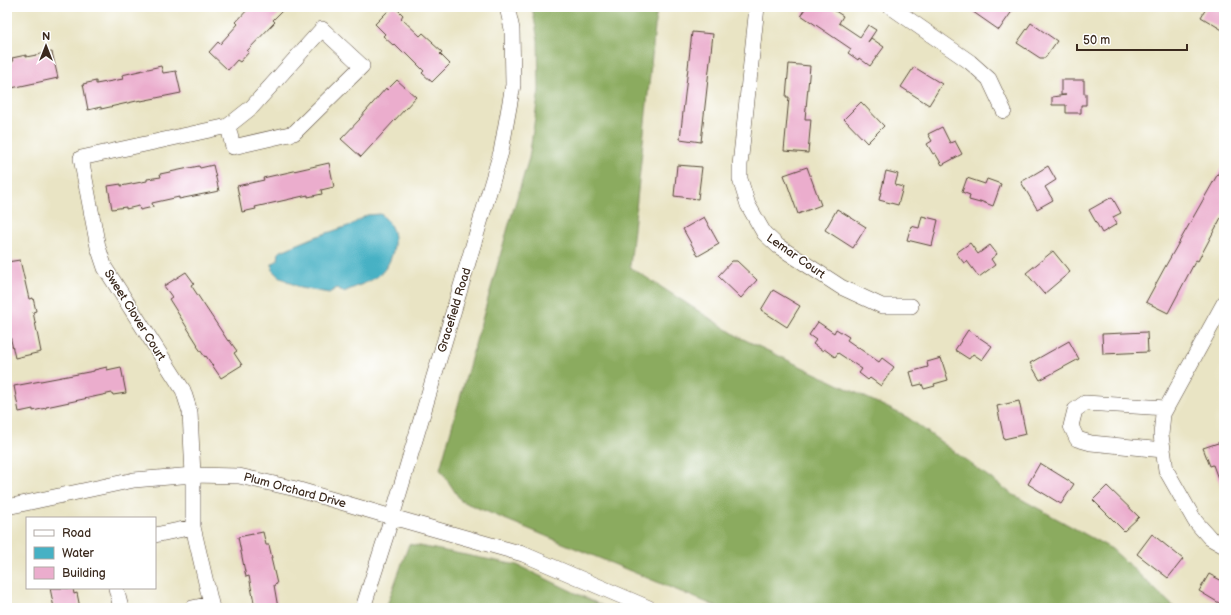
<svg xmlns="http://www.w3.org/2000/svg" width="1231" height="615" font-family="'Balsamiq Sans',sans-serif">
<rect width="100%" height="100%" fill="#fff"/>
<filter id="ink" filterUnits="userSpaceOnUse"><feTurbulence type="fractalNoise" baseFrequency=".025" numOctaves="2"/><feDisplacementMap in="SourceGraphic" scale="8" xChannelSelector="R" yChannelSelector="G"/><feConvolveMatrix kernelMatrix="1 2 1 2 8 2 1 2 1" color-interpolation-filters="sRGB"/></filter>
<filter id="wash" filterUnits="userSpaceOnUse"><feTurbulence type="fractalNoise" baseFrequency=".012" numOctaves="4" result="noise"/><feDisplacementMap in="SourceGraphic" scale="16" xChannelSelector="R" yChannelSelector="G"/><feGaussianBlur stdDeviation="0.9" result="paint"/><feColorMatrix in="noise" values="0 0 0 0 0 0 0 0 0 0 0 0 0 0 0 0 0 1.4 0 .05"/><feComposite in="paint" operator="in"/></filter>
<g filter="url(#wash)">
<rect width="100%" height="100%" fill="#e9e4c4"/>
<!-- forest -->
<path fill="#8bab5f" stroke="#636a3e" d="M532,7H657L630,267L739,337L907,417L1012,494L1112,549L1175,608H720L461,501L440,469L509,224L529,158L539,90L538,40Z
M409,544L517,565L607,608H386Z"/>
<!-- water -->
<path fill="#46b1c4" stroke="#406e71" d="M381,214C385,218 390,223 392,229C398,244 391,266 378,276C370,282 354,287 344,292L337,288L329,293L300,288L278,276L273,271L272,264L278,260L279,252L315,237L351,225L367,215Z"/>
<g id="blocks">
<!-- building -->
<path fill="#ebadcd" d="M250,7H286L273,20L275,22L247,51L249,52L240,62L237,60L228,70L209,52L218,42L220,44L238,24L236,22Z
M392,7H395L403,15L401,18L420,36L423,33L433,42L432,43L442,52L440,54L450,64L432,82L422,73L424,71L405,52L403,53L394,44L393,45L383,36L385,34L375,24Z
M806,7H829L843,16L839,23L860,37L868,25L876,30L868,42L871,38L884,47L870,66L859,58L858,60L848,53L851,49L801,15Z
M966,7H1015L999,30Z
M1207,7H1224V31L1201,17Z
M1031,23L1057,41L1045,58H1040L1017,43Z
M692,32L713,34L701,142L680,139Z
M52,52L58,78L7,89V63L13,62L12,58L26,55V57Z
M789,64L810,66L805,119H811L808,153L784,151L789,97H786Z
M161,66L163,73L176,71L181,93L141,101V100L101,109V107L88,110L83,84L96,81V84L123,79L122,75Z
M914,67L942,84L929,105L901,87Z
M397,80L416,97L361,157L341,139L360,119H359L386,88L387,90Z
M1061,80H1084V94L1086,93V105H1081V113H1066V105H1052V97L1066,95H1061Z
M861,102L884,126L867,143L844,119Z
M942,127L950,143L955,141L962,154L942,165L935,153L933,154L927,144L932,141L928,134Z
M329,163L334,187L321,190L322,194L308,197V195L255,207L256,209L242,212L237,186L264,180L263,178Z
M1224,163V212L1198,261L1196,260L1168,313L1146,302L1165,267Z
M213,165L219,191L179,199V197L152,203L153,207L140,210L139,206L126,209V207L112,209L108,186L121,184V186L147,181V179L161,177L160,174L199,166L200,168Z
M677,165L702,167L698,199L674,196Z
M1048,166L1056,180L1045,187L1053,200L1037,209L1021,182Z
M807,167L821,205L798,214L784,175Z
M886,171L898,174L895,185L903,187L898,205L879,200Z
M967,178L985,184L987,179L1001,184L993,206L980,201V203L969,200L970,195L962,192Z
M1112,197L1121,213L1113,217L1117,224L1102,233L1089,210Z
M837,209L866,227L853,248L825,230Z
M922,216L938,220L932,246L907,240L911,226L919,228Z
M704,217L719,244L698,256L683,229Z
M970,243L978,254L990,245L997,254L991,259L995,265L979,277L967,261L964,263L956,253Z
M1053,251L1070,272L1044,294L1026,273Z
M20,260L29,299L33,298L36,311L33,312L41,352L15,358L7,322V262Z
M732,261H737L757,280L741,298L718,276Z
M186,272L194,283L191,285L228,341L229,340L237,351L234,353L242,365L221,378L206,356L205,357L197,346L198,345L169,299L172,297L164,286Z
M773,290L800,306L787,327L761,310Z
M818,322L834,333L836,329L849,337L847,340L879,362L882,358L894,367L881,386L870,378L868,380L859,373L862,369L838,353L835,357L824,349L823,351L813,344L816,340L809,335Z
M968,330L992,346L982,360L973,354L969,359L955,350Z
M1147,332L1148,352L1103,354L1102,334Z
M1069,341L1079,359L1040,380L1030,363Z
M941,358L948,380L934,384L935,386L924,389L922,384L914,386L910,372L928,367L927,362Z
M107,367V370L121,367L126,393L113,395L112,393L46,407V408L33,411V409L19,412L14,386L94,371V370Z
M1019,401L1026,434L1004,439L997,406Z
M1224,441V491L1223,492L1213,465L1210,466L1203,448Z
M1040,463L1074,484L1061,504L1028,484Z
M1107,486L1139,517L1124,531L1093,500Z
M263,532L266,545H269L272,558H271L277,584L274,585L278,608H255L249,576L246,577L238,537Z
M1152,534L1183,559L1168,578L1137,554Z
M1209,574L1224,582V606L1199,591Z
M50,588H73L74,594L77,593L80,608H54Z"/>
</g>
</g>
<g filter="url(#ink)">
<use href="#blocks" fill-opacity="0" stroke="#554637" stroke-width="1"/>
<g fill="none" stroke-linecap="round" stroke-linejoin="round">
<!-- street casing -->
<g stroke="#554637" stroke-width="16">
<path id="street" d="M757,7L740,165V179L748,205L764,233L778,246L841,287L882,306H911
M891,7L970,62L989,79L1004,111
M1224,303L1163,414L1161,435L1166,470L1195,521L1210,538L1224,546
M1163,450L1091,443L1077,439L1071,426L1075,410L1085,403L1166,408
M7,507L134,480L193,475L239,476L296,489L392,517L523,554L649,608
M155,535L193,527
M116,588L121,608
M192,608L211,604
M212,608L193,527V475L190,412L183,390L105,268L98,247L81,158L228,126L252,107L322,29L362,66L294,133L233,147L228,126
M363,608L392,517L501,152L513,85L512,29L507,7"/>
</g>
<!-- street -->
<use href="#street" stroke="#fff" stroke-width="15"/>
</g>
</g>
<g text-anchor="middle" stroke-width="3" stroke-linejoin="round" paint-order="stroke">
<!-- street labels -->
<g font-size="12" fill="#3b2a1e" stroke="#fff">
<text transform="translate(796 256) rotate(35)" y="4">Lemar Court</text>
<text transform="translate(454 310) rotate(-73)" y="4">Gracefield Road</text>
<text transform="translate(135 315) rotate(58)" y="4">Sweet Clover Court</text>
<text transform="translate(295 490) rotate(15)" y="4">Plum Orchard Drive</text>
</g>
</g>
<!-- margin -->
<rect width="1231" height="615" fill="none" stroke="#fff" stroke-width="24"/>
<!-- legend -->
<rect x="26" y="517" width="130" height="72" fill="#ffffff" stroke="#b1aaa5"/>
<rect x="34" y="530" width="20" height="6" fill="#ffffff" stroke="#b1aaa5"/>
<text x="62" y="537" font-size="12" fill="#3b2a1e">Road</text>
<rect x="34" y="547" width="20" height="12" fill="#46b1c4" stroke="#b1aaa5"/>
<text x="62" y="557" font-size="12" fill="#3b2a1e">Water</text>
<rect x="34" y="567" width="20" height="12" fill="#ebadcd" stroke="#b1aaa5"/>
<text x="62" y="577" font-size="12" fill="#3b2a1e">Building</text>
<!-- north arrow -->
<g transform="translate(46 46)" stroke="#ffffff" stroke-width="3" paint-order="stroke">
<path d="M0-3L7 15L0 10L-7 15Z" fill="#3b2a1e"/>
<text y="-6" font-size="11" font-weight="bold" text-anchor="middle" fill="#3b2a1e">N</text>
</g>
<!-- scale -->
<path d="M1077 44v6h110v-6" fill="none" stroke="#3b2a1e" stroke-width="2"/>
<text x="1083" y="44" font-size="12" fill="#3b2a1e" stroke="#ffffff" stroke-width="3" paint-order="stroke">50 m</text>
</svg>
